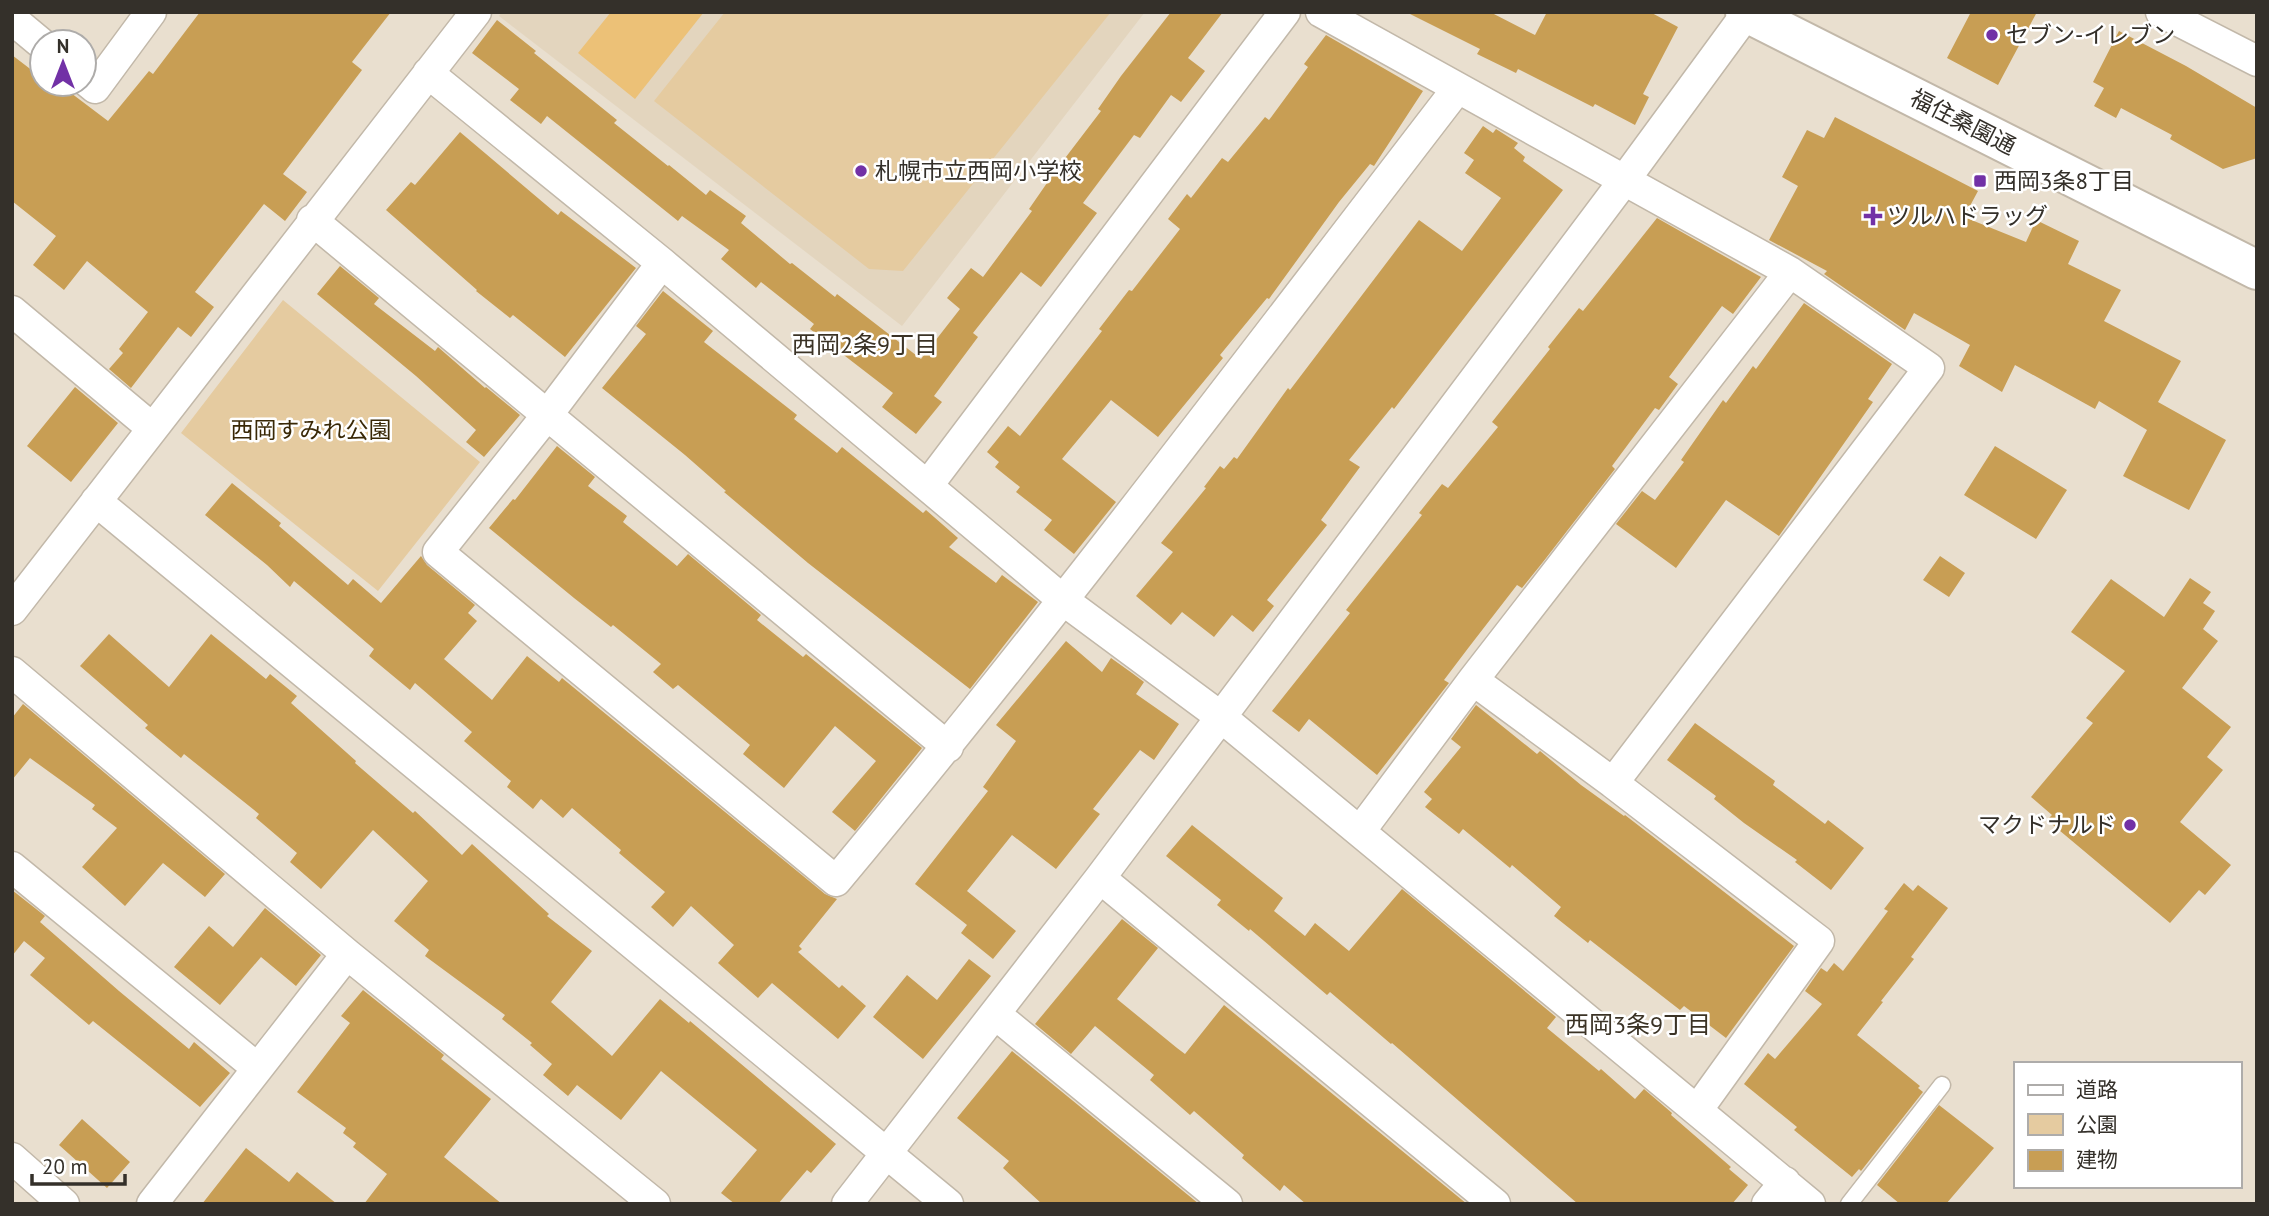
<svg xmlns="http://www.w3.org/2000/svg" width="2269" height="1216" font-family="'PT Sans','Noto Sans JP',sans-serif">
<rect width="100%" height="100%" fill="#e9dfcf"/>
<!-- built -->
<path fill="#e3d5be" d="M502,12H1145L902,326L499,16Z"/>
<!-- green -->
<path fill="#e5cba0" d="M725,12H1111L903,271L869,269L654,101Z
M283,300L480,462L378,591L181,433Z"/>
<!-- water -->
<path fill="#ecc177" d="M611,12H704L635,99L578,53Z"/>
<!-- building -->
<path fill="#c89e54" d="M200,12H391L352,62L362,70L283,174L307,192L285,221L264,204L195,292L214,307L191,337L178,327L131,388L109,369L123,353L119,349L148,312L87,261L64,290L33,265L56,236L12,201V55L42,78V84H49L59,92L63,87L108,121L149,71L153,74Z
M1171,12H1223L1188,58L1205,71L1181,102L1171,95L1140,138L1134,135L1083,203L1097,213L1041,287L1021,272L973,333L978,337L934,396L942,402L916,434L882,407L893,393L810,329L814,324L761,282L756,288L721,259L729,250L682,216L678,221L547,116L541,124L510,100L519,89L472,53L497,20L536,51L534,53L617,120L614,123L668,166L669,165L706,195L710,190L746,216L741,223L790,264L792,263L835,297L837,294L921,359L960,309L947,298L971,268L983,277L1032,211L1029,209L1056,170L1101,111L1098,109L1121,76Z
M1406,12H1490L1535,35L1547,12H1650L1678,27L1643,94L1649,97L1635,125L1595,104L1593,107L1518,69L1516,73L1477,54L1480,49Z
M1971,12H2037L1998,85L1947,58Z
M2119,31L2186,66L2257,108V158L2223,169L2170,139L2172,135L2121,108L2116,118L2094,106L2104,88L2093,82Z
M1326,35L1423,91L1374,166L1370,164L1339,202L1269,299L1267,298L1220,355L1223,358L1158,437L1111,400L1062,459L1116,502L1074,554L1044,530L1052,520L1016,492L1020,487L995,467L999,462L987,452L1008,426L1020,436L1102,331L1099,329L1129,290L1132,291L1180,229L1168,219L1187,194L1191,198L1222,158L1228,162L1265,117L1269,120L1308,67L1304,64Z
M1835,117L1978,191L1964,217L2026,242L2036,220L2079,241L2068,264L2121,290L2104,321L2181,361L2158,402L2226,440L2189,510L2123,476L2147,430L2099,401L2095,409L2015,365L2002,392L1959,366L1970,345L1914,313L1905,330L1824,274L1827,271L1769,240L1798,186L1782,177L1807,130L1824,138Z
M1483,126L1493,133L1496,129L1518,143L1514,148L1525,157L1523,161L1563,190L1394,409L1392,407L1349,460L1360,467L1321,520L1327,525L1267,600L1274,606L1253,632L1232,615L1214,637L1182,612L1171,625L1136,596L1173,552L1161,543L1206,488L1204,487L1220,466L1224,469L1234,457L1237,459L1288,388L1290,390L1419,220L1462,251L1501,198L1465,173L1474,160L1464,153Z
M460,132L558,215L561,211L636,268L565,357L513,315L510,318L476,291L477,290L386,210L411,182L415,185Z
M1657,218L1761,277L1733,314L1722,306L1669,377L1678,384L1659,410L1655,408L1612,466L1615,469L1543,562L1522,588L1517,585L1469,647L1444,680L1449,683L1377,775L1309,719L1299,732L1272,711L1350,613L1346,610L1422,515L1419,513L1442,484L1448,488L1498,427L1492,422L1550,349L1548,347L1579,308L1583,311Z
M340,266L379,298L374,304L435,351L438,347L485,388L486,387L520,415L484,457L466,442L476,430L416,376L317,294Z
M663,291L713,331L704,342L797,415L794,419L837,453L842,447L923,513L926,510L958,538L949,547L996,583L1002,575L1038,602L970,689L808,563L724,492L726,491L685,455L602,388L646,334L636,326Z
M1804,303L1892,364L1868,399L1873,402L1779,536L1726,500L1676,568L1616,524L1642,491L1655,500L1684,462L1681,460L1723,400L1726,403L1753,366L1756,369Z
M75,387L118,423L71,482L27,446Z
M557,446L595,477L588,486L627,516L623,522L677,566L688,554L761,615L757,620L803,657L806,654L922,748L855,831L832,812L876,761L835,726L784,788L743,754L750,745L678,685L673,689L653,672L661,664L613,625L611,627L574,598L489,528L513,499L515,500Z
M1995,446L2067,490L2036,539L1964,495Z
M232,483L281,523L279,526L348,585L353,579L381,603L421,556L427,565L475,605L468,613L477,621L444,659L492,700L527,656L559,682L562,678L825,894L837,899L799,946L802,949L798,952L839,988L842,985L866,1006L838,1039L772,983L758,998L718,963L734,945L691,906L673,927L651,907L665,892L619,853L621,850L572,808L563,818L541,799L533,809L507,787L511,781L464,741L472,732L415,683L410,690L369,656L374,649L294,581L290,587L267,565L205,515Z
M1940,556L1965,573L1949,597L1923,580Z
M2190,578L2211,592L2203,603L2215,611L2203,629L2218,641L2182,688L2231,727L2207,757L2223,770L2180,822L2231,865L2205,895L2199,890L2170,923L2047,820L2052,815L2031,797L2093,723L2086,718L2125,671L2071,632L2111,579L2164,617Z
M109,634L169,687L211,634L266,679L270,674L297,696L291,703L356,761L355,763L413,813L415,811L462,855L472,844L549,914L547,916L592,951L551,1002L612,1056L660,999L689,1023L690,1021L836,1144L811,1173L807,1170L778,1204H735L721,1193L757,1150L661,1071L621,1120L577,1085L568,1096L543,1075L552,1064L530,1045L532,1043L502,1019L505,1015L425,956L429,950L394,921L428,881L373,830L321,889L290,862L297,853L256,818L259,814L184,754L181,758L145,728L148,725L80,666Z
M1066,641L1102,672L1111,658L1132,673L1144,682L1136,694L1179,724L1154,760L1140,750L1093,809L1100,814L1056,869L1012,835L967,891L1016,931L993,959L961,933L967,925L915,884L988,791L983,787L1016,741L996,725Z
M23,704L225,874L205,897L163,863L125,906L82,867L117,828L92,809L95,805L30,758L12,780V718Z
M1476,705L1537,754L1540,751L1581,785L1624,816L1625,815L1794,946L1726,1038L1684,1006L1680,1010L1590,940L1588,943L1554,916L1561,907L1512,865L1510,868L1463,829L1459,834L1425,807L1432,799L1424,792L1461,747L1451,739Z
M1695,723L1775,781L1773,785L1825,824L1828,820L1864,848L1831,890L1795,862L1797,860L1744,823L1714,799L1716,796L1667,760Z
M1192,825L1283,898L1274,911L1305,936L1315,923L1349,951L1402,889L1556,1017L1547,1028L1599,1071L1601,1069L1635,1099L1644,1089L1672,1113L1671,1115L1731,1167L1729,1169L1748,1185L1732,1204H1578L1392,1043L1391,1044L1330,992L1327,995L1250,929L1249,931L1217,905L1221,900L1166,856Z
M1904,883L1913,891L1918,885L1948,908L1911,957L1914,959L1881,1001L1883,1002L1857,1035L1920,1086L1918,1088L1923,1092L1861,1171L1859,1169L1852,1177L1794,1130L1797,1127L1744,1084L1768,1053L1775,1059L1822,1004L1805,991L1821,968L1827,972L1834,963L1843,971L1888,911L1884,909Z
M12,890L45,916L40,922L119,991L189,1049L194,1042L230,1073L200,1107L93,1021L89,1025L30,975L45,958L24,941L12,956Z
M265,908L321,955L296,986L261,957L220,1005L174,967L209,926L233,947Z
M1122,919L1158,948L1117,999L1177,1048L1185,1054L1224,1005L1467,1204H1306L1284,1185L1280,1191L1242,1158L1244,1155L1194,1111L1190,1115L1150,1080L1154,1075L1095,1026L1071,1054L1035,1024Z
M969,959L991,976L923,1059L873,1017L907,975L937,1000Z
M363,990L444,1055L441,1059L491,1099L444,1157L502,1204H364L387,1174L353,1147L356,1143L343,1133L346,1128L297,1092L350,1023L341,1016Z
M1012,1051L1199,1204H1042L1003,1168L1009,1161L957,1118Z
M1939,1105L1994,1148L1946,1204H1900L1877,1185Z
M82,1119L130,1162L107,1188L59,1145Z
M246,1148L289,1182L297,1172L337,1204H202Z"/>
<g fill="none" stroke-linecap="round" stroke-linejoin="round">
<!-- lane casing -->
<g stroke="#c2b8a9" stroke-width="19">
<path id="lane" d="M1849,1204L1942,1085"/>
</g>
<!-- street casing -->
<g stroke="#c2b8a9" stroke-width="33">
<path id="street" d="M1321,12L1790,272L1929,368L1613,783L1819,941L1698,1109
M2161,12L2257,61
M12,19L42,44
M428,73L662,263L1063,600L1221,717L1810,1204
M84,79L95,88L151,12
M312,220L948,747
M662,263L548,414L438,552L836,881C1051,623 1252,355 1457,89
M12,311L152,428
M928,485L1285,12
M96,501L948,1204
M12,610L476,12
M12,672L347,954L655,1204
M1473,680L1613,783
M1361,830L1473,680L1790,272
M12,867L257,1068
M1100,878L1495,1204
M995,1014L1227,1204
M12,1158L64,1204
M152,1204L347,954
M847,1204L1100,878L1623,182L1747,13
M1767,1204L1785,1182"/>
</g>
<!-- secondary casing -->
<g stroke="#c2b8a9" stroke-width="42">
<path id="secondary" d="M1745,12L2257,270"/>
</g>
<!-- lane -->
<use href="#lane" stroke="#fff" stroke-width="16"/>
<!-- street -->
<use href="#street" stroke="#fff" stroke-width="30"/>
<!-- secondary -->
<use href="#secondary" stroke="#fff" stroke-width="38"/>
</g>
<!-- markers -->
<g fill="#7231a6" stroke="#fff" stroke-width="2.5">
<circle cx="1992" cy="35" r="7"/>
<circle cx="861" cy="171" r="7"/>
<rect x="1973" y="174" width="14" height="14" rx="3.5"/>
<path d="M1869.5 205.5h7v7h7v7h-7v7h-7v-7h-7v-7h7z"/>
<circle cx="2130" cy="825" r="7"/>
</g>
<g text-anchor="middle" stroke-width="5" stroke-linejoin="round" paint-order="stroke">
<!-- poi labels -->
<g font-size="23" fill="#34302a" stroke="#fff" text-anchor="start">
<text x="2006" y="43">セブン-イレブン</text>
<text x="875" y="179">札幌市立西岡小学校</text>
<text x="1994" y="189">西岡3条8丁目</text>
<text x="1887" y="224">ツルハドラッグ</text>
<text x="2116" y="833" text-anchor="end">マクドナルド</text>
</g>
<!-- street labels -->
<g font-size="23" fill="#34302a" stroke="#fff">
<text transform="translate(1963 122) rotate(27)" y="8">福住桑園通</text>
</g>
<!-- park labels -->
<g font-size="23" fill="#392806" stroke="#fff">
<text x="311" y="438">西岡すみれ公園</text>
</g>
<!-- neighbourhood labels -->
<g font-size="24" fill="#3b3326" stroke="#fff">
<text x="865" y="353">西岡2条9丁目</text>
<text x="1638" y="1033">西岡3条9丁目</text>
</g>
</g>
<!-- border -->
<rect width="2269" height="1216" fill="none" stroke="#34302a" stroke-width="28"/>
<!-- legend -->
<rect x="2014" y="1062" width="228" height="126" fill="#ffffff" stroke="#aeacaa" stroke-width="2"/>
<rect x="2028" y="1085" width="35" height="10" fill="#ffffff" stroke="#aeacaa" stroke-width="2"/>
<text x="2076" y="1097" font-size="21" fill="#34302a">道路</text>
<rect x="2028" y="1114" width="35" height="21" fill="#e5cba0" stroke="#aeacaa" stroke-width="2"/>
<text x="2076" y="1132" font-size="21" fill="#34302a">公園</text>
<rect x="2028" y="1150" width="35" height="21" fill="#c89e54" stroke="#aeacaa" stroke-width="2"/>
<text x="2076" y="1167" font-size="21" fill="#34302a">建物</text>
<!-- north arrow -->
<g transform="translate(63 63)"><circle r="33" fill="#ffffff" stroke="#aeacaa" stroke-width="2"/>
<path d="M0-5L12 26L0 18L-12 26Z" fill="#7231a6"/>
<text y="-10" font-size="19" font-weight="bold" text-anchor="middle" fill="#34302a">N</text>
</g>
<!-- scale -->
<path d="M32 1174v10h93v-10" fill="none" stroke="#34302a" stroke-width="3.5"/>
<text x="42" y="1174" font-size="21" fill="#34302a" stroke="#ffffff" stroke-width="5" paint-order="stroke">20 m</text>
</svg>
